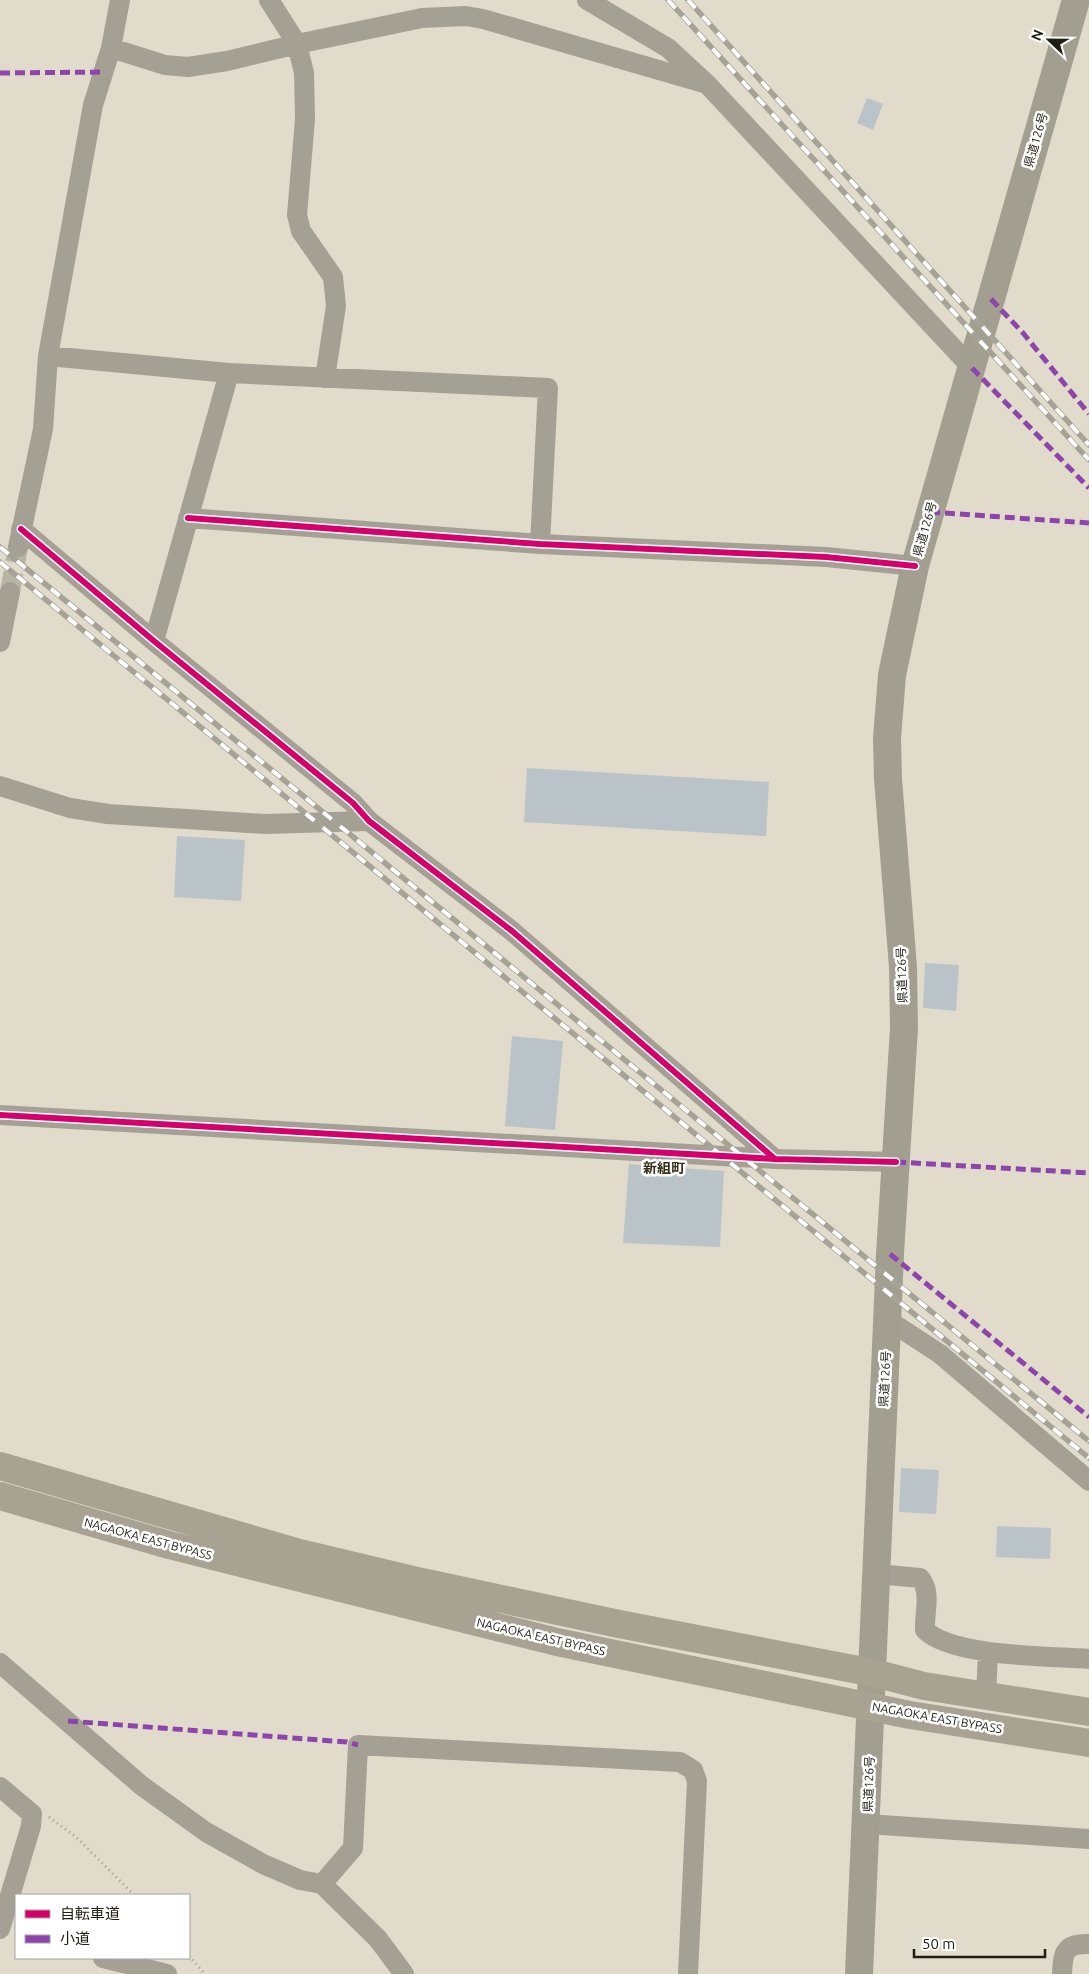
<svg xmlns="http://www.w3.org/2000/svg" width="1089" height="1974" font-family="Ubuntu,'Noto Sans JP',sans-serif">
<rect width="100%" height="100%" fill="#e0dbcb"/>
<!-- building -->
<path fill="#bac4c8" d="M867,98L883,104L873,130L857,123Z
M527,768L769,782L766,836L524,822Z
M177,836L245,840L241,901L174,897Z
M925,963L959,965L956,1011L923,1008Z
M512,1036L563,1041L555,1130L505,1126Z
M629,1164L724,1171L720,1247L623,1243Z
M901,1468L939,1470L936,1514L899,1512Z
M997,1526L1051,1528L1050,1559L996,1557Z"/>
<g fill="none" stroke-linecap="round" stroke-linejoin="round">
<!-- minor-tunnel -->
<path stroke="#b9b5a6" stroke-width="20" stroke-dasharray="20 10" stroke-linecap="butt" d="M10,592L18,547"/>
<!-- path -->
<path stroke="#a09c91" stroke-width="3" stroke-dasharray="1 4" stroke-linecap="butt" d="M49,1817L76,1837L134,1895
M189,1956L205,1974"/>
<!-- minor -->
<path stroke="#a4a094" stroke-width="20" d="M269,0L297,44L304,73L305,119L297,215L301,231L333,277L336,306L325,378
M587,0L668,48L707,84L972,368
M111,48L165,65L188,67L227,61L297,44L422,18L466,16L483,19L707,84
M48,356L229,373L548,388L540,544
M188,518L540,544L826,557L915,566
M21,529L154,641L353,803L369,821L512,931L775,1159
M18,547L43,429L48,356L93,105L111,48L120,0
M154,641L229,373
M0,642L10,592
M0,786L70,808L108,814L265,824L369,821
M0,1115L775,1159L896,1162
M888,1320L940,1354L1089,1481
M877,1574L920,1578C932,1592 924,1613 925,1630C952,1657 1050,1656 1089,1659
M0,1663L142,1786L206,1832L263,1864L300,1880L322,1884L378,1939L404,1974
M986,1696L988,1652
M0,1787L32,1814L31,1826L0,1929
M867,1824L1089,1839
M322,1884L353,1848L358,1745L680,1762L693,1770L697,1781L688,1974
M103,1958L167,1974
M1062,1974C1063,1953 1064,1943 1089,1944"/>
<!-- secondary -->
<path stroke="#a39f90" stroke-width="28" d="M859,1974L890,1254L904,1028L903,967L888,779L887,738L892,675L915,566L1076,0"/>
<!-- trunk -->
<path stroke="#a8a292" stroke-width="28" d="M0,1466L296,1552L422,1582L619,1624L874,1673L924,1686L1089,1712
M0,1496L169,1545L557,1642L910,1715L1089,1743"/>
<!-- rail casing -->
<g stroke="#a6a396" stroke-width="5.5">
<path id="rail" d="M668,0L1089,460
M688,0L1089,445
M0,547L1089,1441
M0,562L1089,1458"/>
</g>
<!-- rail -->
<use href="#rail" stroke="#fff" stroke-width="4" stroke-dasharray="11" stroke-linecap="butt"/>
<!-- quiet -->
<path stroke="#8e44ad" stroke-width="5" stroke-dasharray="10 5" stroke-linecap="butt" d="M0,73L104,72
M991,299L1023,333L1089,414
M972,368L1089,488
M930,512L1089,523
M896,1162L1089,1173
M890,1254L1089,1417
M68,1721L347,1742L358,1745"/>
<!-- cycleway casing -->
<g stroke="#fff" stroke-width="9">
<path id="cycleway" d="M188,518L540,544L826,557L915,566
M21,529L154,641L353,803L369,821L512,931L775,1159
M0,1115L775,1159L896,1162"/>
</g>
<!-- cycleway -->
<use href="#cycleway" stroke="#d6006c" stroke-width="6"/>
</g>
<g text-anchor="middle" stroke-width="5" stroke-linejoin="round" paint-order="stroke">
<!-- street labels -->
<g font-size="12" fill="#1f1c12" stroke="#fff">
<text transform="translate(1036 140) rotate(-74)" y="4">県道126号</text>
<text transform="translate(925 529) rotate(-74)" y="4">県道126号</text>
<text transform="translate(902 975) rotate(-92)" y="4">県道126号</text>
<text transform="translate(885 1379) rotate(-87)" y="4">県道126号</text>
<text transform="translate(148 1539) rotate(15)" y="4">NAGAOKA EAST BYPASS</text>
<text transform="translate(541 1637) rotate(13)" y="4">NAGAOKA EAST BYPASS</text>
<text transform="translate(937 1718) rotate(10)" y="4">NAGAOKA EAST BYPASS</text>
<text transform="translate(869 1784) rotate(-88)" y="4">県道126号</text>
</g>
<!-- neighbourhood labels -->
<g font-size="14" font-weight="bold" fill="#383019" stroke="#fff">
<text x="664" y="1173">新組町</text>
</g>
</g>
<!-- legend -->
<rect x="15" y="1894" width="175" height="65" fill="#ffffff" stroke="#a5a4a0"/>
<rect x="25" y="1910" width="25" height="8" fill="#d6006c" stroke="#a5a4a0"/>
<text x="60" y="1919" font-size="15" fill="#1f1c12">自転車道</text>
<rect x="25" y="1935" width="25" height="8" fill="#8e44ad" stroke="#a5a4a0"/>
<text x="60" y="1944" font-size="15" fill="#1f1c12">小道</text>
<!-- north arrow -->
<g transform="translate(1049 40) rotate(292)" stroke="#ffffff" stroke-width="4" paint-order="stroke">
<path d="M0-4L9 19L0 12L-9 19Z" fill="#1f1c12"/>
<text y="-8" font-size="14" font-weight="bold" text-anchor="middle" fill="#1f1c12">N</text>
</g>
<!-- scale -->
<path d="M914 1949v8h131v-8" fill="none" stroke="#1f1c12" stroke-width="2.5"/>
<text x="922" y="1949" font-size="15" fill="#1f1c12" stroke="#ffffff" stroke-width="4" paint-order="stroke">50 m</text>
</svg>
